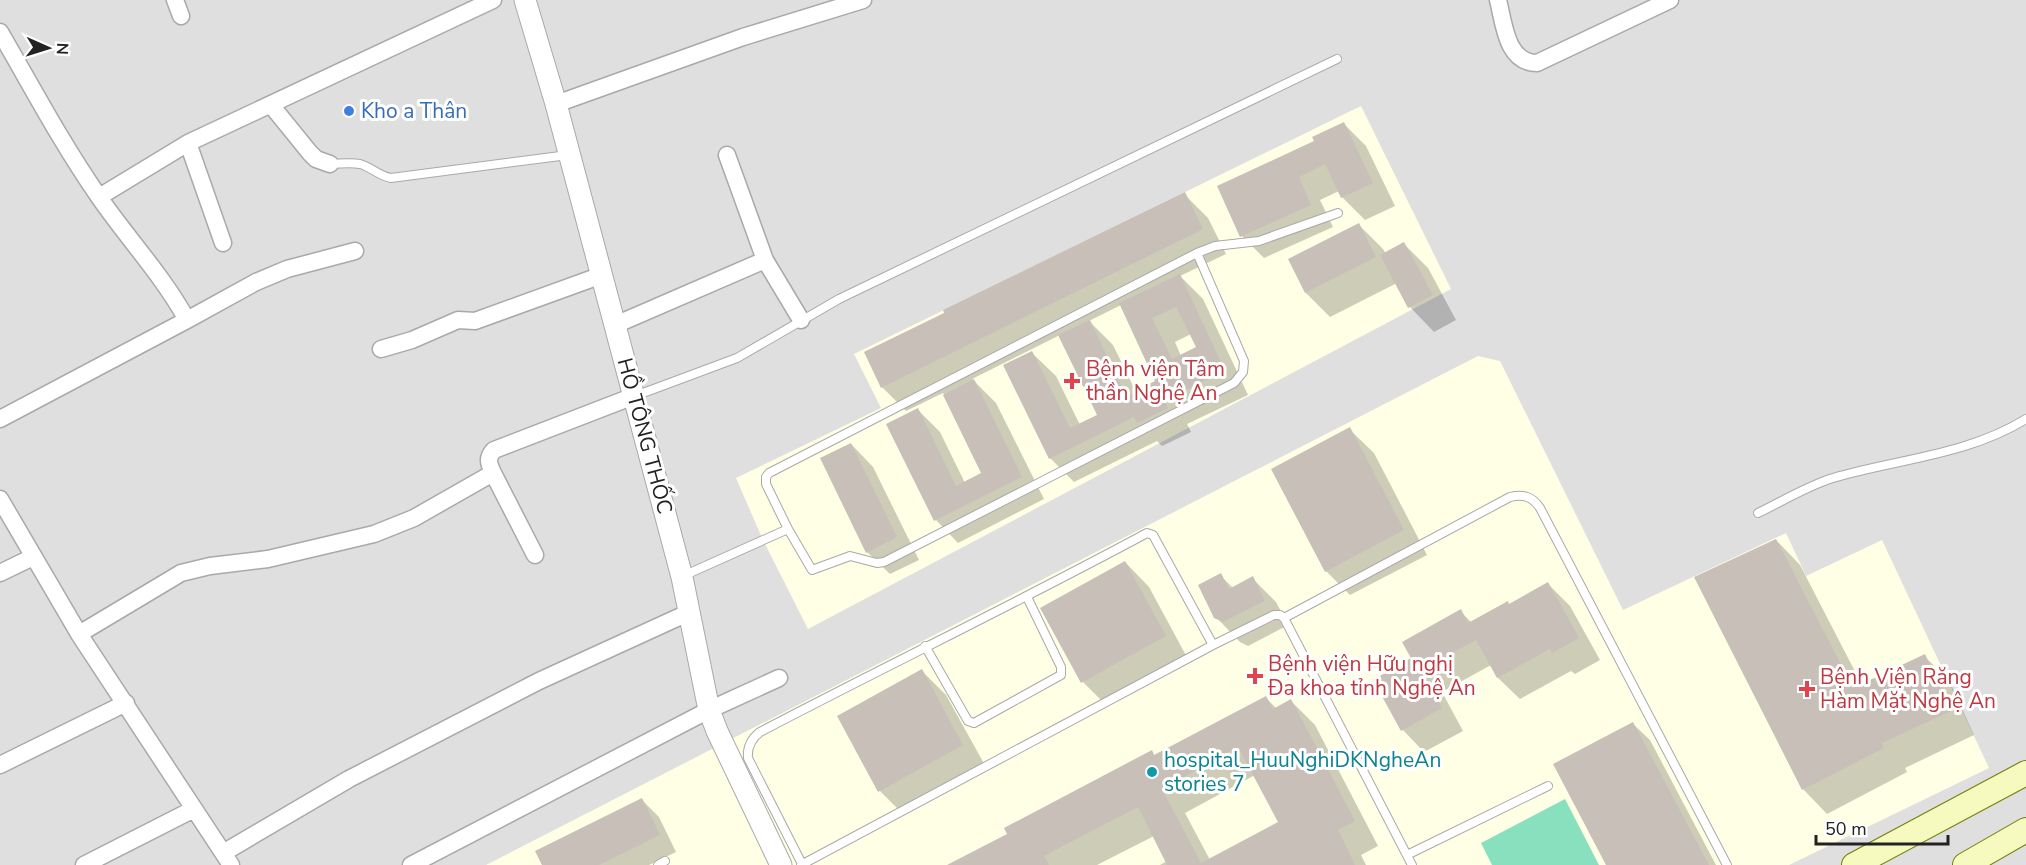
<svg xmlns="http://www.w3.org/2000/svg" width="2026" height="865" font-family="'Nunito Sans',sans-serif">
<rect width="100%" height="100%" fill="#f2efe9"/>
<!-- residential -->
<path fill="#e0dfdf" d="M0,0H2026V865H0Z"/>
<!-- education -->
<path fill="#ffffe5" d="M1361,106L1451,289L808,629L763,540L736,478L881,408L854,354Z
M1478,356L1500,361L1623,610L1786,533L1806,576L1882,540L1989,768L1789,865H486Z"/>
<!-- pitch -->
<path fill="#88e0be" d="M1565,799L1599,865H1492L1481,843Z"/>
<!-- shadow -->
<path fill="#0003" fill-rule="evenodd" d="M1344,124L1366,146L1395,206L1365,220L1342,197L1339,191L1320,200L1333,227L1264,258L1242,236L1316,141Z
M1184,194L1208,218L1226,254L1180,276L1203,299L1248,395L1187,424L1191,432L1162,446L1157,441L1074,482L1050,458L1032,353L1056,376L1080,425L1099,416L1060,335L972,379L996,403L1044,499L958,543L936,520L918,410L940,432L965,483L983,474L943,393L906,411L882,387ZM1121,305L1157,382L1136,392L1113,345L1089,321ZM1191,334L1198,348L1181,356L1175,342Z
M1359,225L1383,249L1386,254L1404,244L1428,268L1456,320L1434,332L1410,307L1397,283L1330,317L1306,293L1290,260Z
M1349,429L1374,453L1427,555L1350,595L1326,571Z
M851,444L873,467L919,560L890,574L867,552Z
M1776,540L1800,565L1862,685L1924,656L1949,680L1974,735L1905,768L1907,772L1827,814L1803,789Z
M1125,562L1149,587L1189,661L1107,706L1083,682Z
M1220,575L1233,588L1252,578L1276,602L1288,625L1248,646L1240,642L1216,617Z
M1548,584L1570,606L1600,660L1575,674L1571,671L1520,699L1498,678L1491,665L1442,692L1463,731L1424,752L1403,730L1413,659L1460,611L1472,623L1510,605Z
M922,671L946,695L987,769L904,815L880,791Z
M1266,698L1277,709L1291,701L1315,725L1378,846L1361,855L1366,865H1160L1167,861L1154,836L1097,865H950L1009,834L1152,752L1155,756ZM1255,775L1280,822L1210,860L1185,813Z
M1633,724L1650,740L1716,865H1608Z
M642,800L659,817L676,852L649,865H544Z"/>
<!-- building -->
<path fill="#c7bfb8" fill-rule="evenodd" d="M1344,122L1373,183L1341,198L1325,164L1299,177L1311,205L1240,237L1217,186L1314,141L1312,137Z
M1185,192L1203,229L881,388L864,352L944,313L943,310Z
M1359,223L1376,257L1305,293L1288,259Z
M1404,242L1433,295L1408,308L1380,255Z
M1180,274L1225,371L1164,400L1168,408L1137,423L1134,417L1049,459L1003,365L1032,351L1070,428L1097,415L1058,335L1090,320L1126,396L1155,381L1119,303ZM1176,307L1196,347L1172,359L1152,318Z
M974,379L1022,477L934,521L886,424L918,408L956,486L981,473L943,395Z
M1350,427L1404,530L1325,572L1271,469Z
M851,443L897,537L866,553L820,458Z
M1776,539L1853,688L1925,654L1951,711L1882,743L1884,748L1802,790L1694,577Z
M1125,561L1166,636L1081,683L1040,608Z
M1221,573L1229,589L1253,576L1265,601L1223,622L1214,618L1198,585Z
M1548,582L1579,638L1552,653L1550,649L1497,678L1476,640L1421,670L1442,708L1401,731L1373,680L1411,658L1402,642L1461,609L1468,623L1508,601L1509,604Z
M922,669L963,745L878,792L837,716Z
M1266,696L1273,709L1291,699L1355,821L1338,830L1355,865H1167L1138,807L1044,856L1049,865H947L1007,834L1004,828L1152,750L1154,755ZM1238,747L1278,822L1201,863L1162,789Z
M1633,722L1709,865H1606L1553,764Z
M642,798L660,835L599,865H542L535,851Z"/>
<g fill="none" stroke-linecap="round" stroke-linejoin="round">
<!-- service casing -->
<g stroke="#a9a9a9" stroke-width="10">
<path id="service" d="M330,164C339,164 350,162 360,164C371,167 379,176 391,178L568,155
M635,396L737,358L839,299L1337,59
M1758,513C1783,501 1807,486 1833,478C1898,459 1968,455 2026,419
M788,529L812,570L850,556L877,563L884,562L1234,383L1243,372L1244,361L1197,253
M683,576L788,529L766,484V477L769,473L1197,253L1215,246L1259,241L1338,213
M1284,618L1412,865
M925,646L968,721L974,723L1061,675V667L1027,597
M1407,855L1548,786
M802,864L748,758C747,747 751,739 760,732C888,665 1019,602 1147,533L1153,535L1213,645
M658,865L665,861
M801,865L1213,645L1274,615H1280L1284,618L1510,497C1523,494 1532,496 1540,508L1727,865"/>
</g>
<!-- minor casing -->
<g stroke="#a9a9a9" stroke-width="19">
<path id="minor" d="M175,0L181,16
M1498,0C1504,23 1506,63 1537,63L1670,0
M0,32C32,87 62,144 99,197C128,239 163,276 187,320
M556,104L743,37L863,0
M271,105L310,153L316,159L330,164
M188,143L223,243
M727,155L765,260L801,320
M99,197L188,143L493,0
M615,325L765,260
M381,349L412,340L458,320L475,321L602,275
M0,419L187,320L256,282L287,269L355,251
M493,473L535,555
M0,499L79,634L231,865
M0,573L33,557
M79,634L181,573L210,566L268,559L374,534L414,518L493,473C489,464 486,458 494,450L634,396
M0,765L126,703
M223,853L349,779L539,681L690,612
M84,865L194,809
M411,865L709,710L779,678"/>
</g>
<!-- tertiary casing -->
<g stroke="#a9a9a9" stroke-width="23">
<path id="tertiary" d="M525,0L556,104L682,577L709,710L717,731L781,865"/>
</g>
<!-- secondary casing -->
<g stroke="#707d05" stroke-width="26">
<path id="secondary" d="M1854,865L2026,773
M1965,865L2026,830"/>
</g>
<!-- service -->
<use href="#service" stroke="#fff" stroke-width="8"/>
<!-- minor -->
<use href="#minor" stroke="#fff" stroke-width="16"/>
<!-- tertiary -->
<use href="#tertiary" stroke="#fff" stroke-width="21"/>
<!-- secondary -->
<use href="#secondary" stroke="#f7fabf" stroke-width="24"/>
</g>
<!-- markers -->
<circle fill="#3f7fe0" stroke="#fff" stroke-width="2" cx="349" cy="111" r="6"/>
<g fill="#e0444e" stroke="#fff" stroke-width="2">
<path d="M1069 372h6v6h6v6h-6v6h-6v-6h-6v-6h6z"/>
<path d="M1252 667h6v6h6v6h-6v6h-6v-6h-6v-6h6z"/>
<path d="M1804 680h6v6h6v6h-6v6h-6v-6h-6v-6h6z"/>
</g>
<circle fill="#0f9aa8" stroke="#fff" stroke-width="2" cx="1152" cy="772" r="6"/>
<g text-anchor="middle" stroke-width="6" stroke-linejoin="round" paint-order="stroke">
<!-- shop labels -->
<g font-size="21" fill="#366cbe" stroke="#fff" text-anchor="start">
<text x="361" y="118">Kho a Thân</text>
</g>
<!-- health labels -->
<g font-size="21" fill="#be3a42" stroke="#fff" text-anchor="start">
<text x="1086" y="376">Bệnh viện Tâm<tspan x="1086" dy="24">thần Nghệ An</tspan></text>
<text x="1268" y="671">Bệnh viện Hữu nghị<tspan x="1268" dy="24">Đa khoa tỉnh Nghệ An</tspan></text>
<text x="1820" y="684">Bệnh Viện Răng<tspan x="1820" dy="24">Hàm Mặt Nghệ An</tspan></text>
</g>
<!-- street labels -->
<g font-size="21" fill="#222" stroke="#fff">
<text transform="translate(645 436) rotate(75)" y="7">HỒ TÔNG THỐC</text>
</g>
<!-- culture labels -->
<g font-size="21" fill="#0d838f" stroke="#fff" text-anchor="start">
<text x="1164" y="767">hospital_HuuNghiDKNgheAn<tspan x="1164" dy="24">stories 7</tspan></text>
</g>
</g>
<!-- north arrow -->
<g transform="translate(48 48) rotate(93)" stroke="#ffffff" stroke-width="4.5" paint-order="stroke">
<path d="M0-4.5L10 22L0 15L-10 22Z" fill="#222222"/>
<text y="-9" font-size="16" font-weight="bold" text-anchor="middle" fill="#222222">N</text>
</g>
<!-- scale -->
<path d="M1816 835v9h132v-9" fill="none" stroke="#222222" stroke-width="3"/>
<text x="1825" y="835" font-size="18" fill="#222222" stroke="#ffffff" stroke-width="4.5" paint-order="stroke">50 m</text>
</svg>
